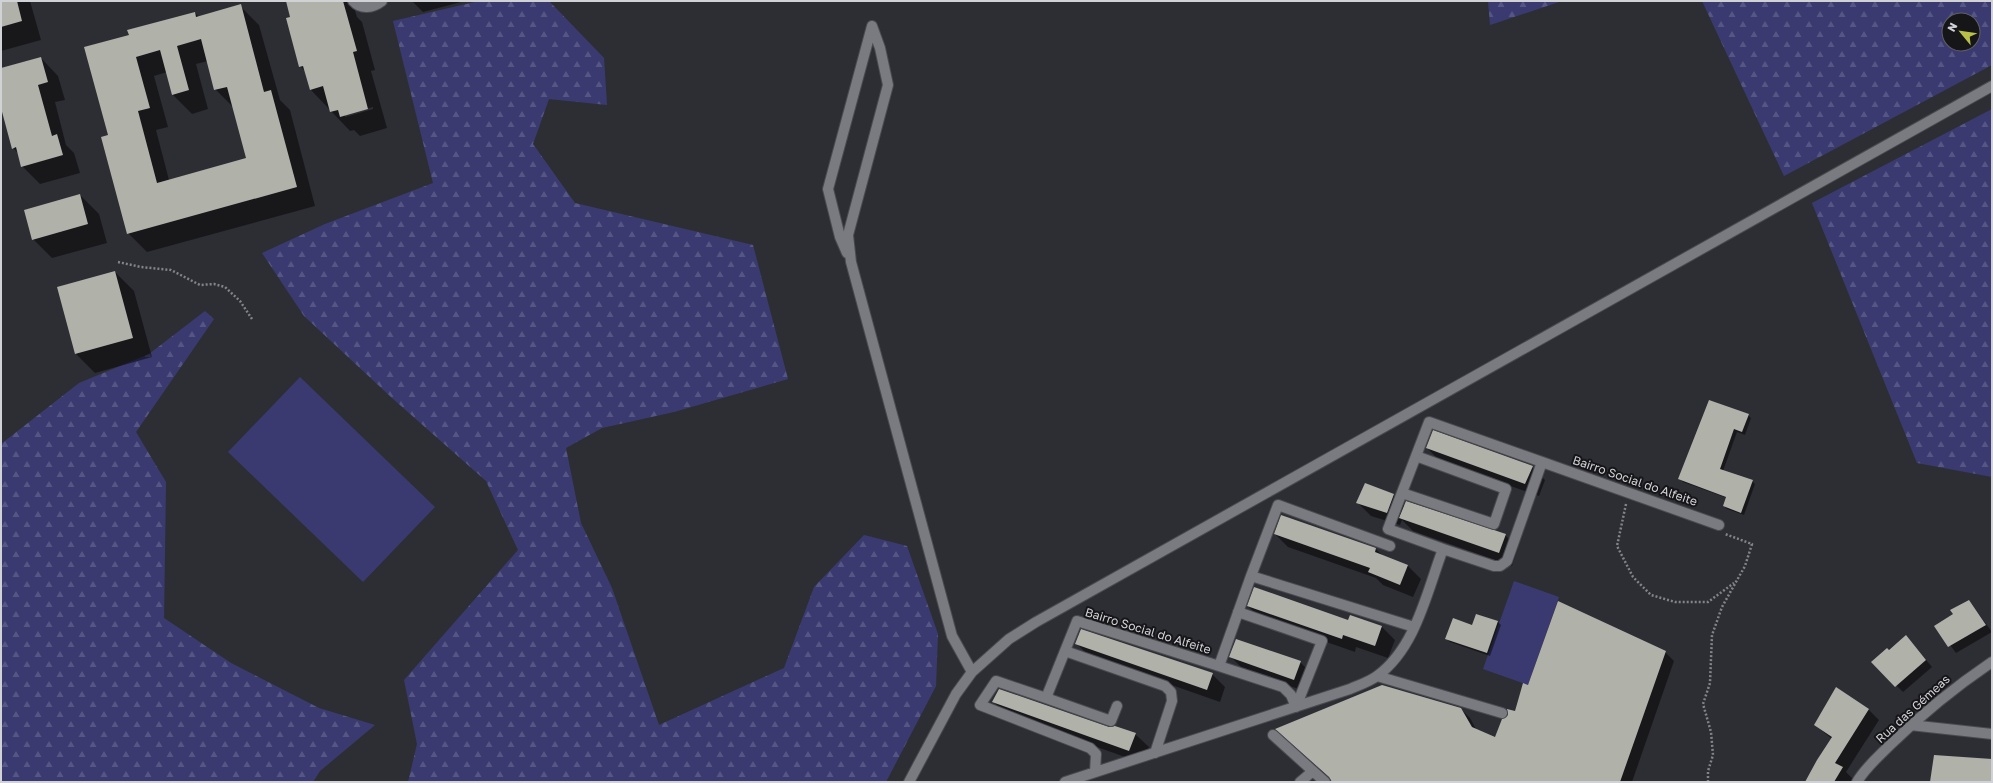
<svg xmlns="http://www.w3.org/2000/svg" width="1993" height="783" font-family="'Golos Text',sans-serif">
<defs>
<pattern id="forest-firs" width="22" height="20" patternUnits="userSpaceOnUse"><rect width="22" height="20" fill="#3a3a71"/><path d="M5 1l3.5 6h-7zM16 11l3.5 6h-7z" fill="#555684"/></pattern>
</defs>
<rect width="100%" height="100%" fill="#2d2e34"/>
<!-- forest -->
<path fill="url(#forest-firs)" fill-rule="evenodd" d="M479,1H549L604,58L607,105L549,99L533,144L575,203L753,245L788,379L674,412L602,428L566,448L581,523L612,588L659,725L784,668L814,587L864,535L907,546L938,634L936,686L886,782H408L417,744L404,680L518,550L486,481L392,398L304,316L262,253L325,224L433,183L393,21Z
M1488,1H1562L1490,25Z
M1702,1H1992V65L1784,176ZM1949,20H1973V44H1949Z
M1992,109V477L1917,463L1812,203Z
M205,311L214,319L136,432L166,482L164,618L231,663L319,708L375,725L320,771L313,782H1V444L79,383L149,354Z"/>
<!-- green -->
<path fill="#3a3a71" d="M300,377L435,507L363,582L228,452Z
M1514,581L1559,597L1528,685L1483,669Z"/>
<!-- shadow -->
<path fill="#0007" fill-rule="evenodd" d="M1,1H30L41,40L1,51Z
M287,1H352L357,17L362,22L375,70L371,71L387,128L360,136L354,130L350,131L311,90L306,72L300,66ZM373,107V109L345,117V115Z
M412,1H465L423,12Z
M240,6L259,25L280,100L290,110L315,206L147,252L128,233L109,136L130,36L195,13L199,17ZM208,61L215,89L234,108L247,159L169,180L156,130L168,127L154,76L167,72L173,95L192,114L208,109L196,64Z
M41,58L58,76L65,100L55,102L66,145L74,153L80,173L40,184L22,166L19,154L13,148L1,105V69Z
M80,195L99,214L107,243L52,258L33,239Z
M115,272L134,291L152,357L95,373L76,354L58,288Z
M1748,415L1751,418L1745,435L1737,432L1723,471L1752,481L1755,484L1744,515L1727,509L1724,506L1727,498L1683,482L1680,479Z
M1427,448L1532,467L1545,480L1539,496L1440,461Z
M1365,485L1394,495L1405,506L1505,535L1518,548L1512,566L1413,531L1402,520L1400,525L1371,516L1358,503Z
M1282,517L1376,549L1383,556L1408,566L1421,579L1413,597L1383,585L1376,578L1288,547L1275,534Z
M1969,601L1992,632L1956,653L1936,626L1954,614Z
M1248,606L1382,627L1395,640L1388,658L1356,647L1355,652L1261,619Z
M1477,615L1498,622L1501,625L1490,656L1450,642L1447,639L1473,627Z
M1906,636L1932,667L1903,692L1873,662Z
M1076,643L1212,674L1225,687L1220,702L1089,656Z
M1665,652L1674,661L1632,782H1334L1286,738L1461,709L1470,718L1477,731L1496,739L1509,716L1516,713L1529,686Z
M1230,656L1300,662L1313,675L1307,692L1244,670Z
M1836,688L1869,710L1879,720L1846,772L1853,779L1851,782H1806L1832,739L1815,725Z
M994,702L1135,734L1149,747L1142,763L1007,715Z"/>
<!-- building -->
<path fill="#b0b1a9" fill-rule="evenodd" d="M1,1H17L22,21L1,27Z
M286,1H343L357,51L353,52L368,109L340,117L338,110L330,112L323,86L310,90L303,66L299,67L286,18L290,17Z
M241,4L264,92L271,90L297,187L127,234L101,137L108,135L84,47L129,35L127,30L195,12L196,17ZM201,39L214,90L227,87L246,158L157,183L138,111L150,108L136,57L160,50L172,95L189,90L177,46Z
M41,57L48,82L38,85L52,136L57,134L63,155L21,167L16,147L12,149L1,108V68Z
M80,194L88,224L32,240L24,210Z
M115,271L133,338L75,354L57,287Z
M1709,400L1749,414L1742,432L1734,429L1720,469L1753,480L1741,513L1723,506L1726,497L1678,479Z
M1433,430L1533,466L1525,484L1426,448Z
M1365,483L1394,494L1387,513L1356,503Z
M1406,501L1506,534L1499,553L1399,518Z
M1281,515L1376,548L1375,552L1408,565L1400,585L1368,572L1370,568L1274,534Z
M1254,587L1348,620L1350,615L1382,626L1375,646L1343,635L1342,639L1247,606Z
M1969,600L1986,625L1948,647L1934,626L1953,614L1950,610Z
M1558,601L1666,651L1620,782H1332L1329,777L1275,729L1382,685L1461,708L1472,727L1495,737L1502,719L1508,715L1507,709L1515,711L1523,683L1528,685Z
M1476,614L1498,621L1487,653L1445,639L1453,618L1472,625Z
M1081,629L1213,673L1207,690L1075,644Z
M1906,635L1926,660L1895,687L1871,662L1887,648L1889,650Z
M1236,639L1301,661L1294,680L1229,657Z
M1836,687L1869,709L1835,763L1843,767L1834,782H1805L1817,760L1832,737L1814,725Z
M999,689L1109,727L1115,726L1136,733L1129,751L992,702Z
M1934,755L1992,759V782H1930Z"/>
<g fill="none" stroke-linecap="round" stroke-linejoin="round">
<!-- minor casing -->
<g stroke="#4a4b4f" stroke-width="12">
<path id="minor" d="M353,1C361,10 373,8 382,1
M872,26L880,48L888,85L848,235L851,262L952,636L972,672
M847,253L840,237L828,189L872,26
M1402,493L1494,524L1506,489L1416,456
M1443,549L1388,529L1429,422L1542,462
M1251,576L1278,505L1390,546
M1238,612L1322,641L1296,707
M1065,651L1165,686L1171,692L1172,701L1155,753
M1377,676L1502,713
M1046,698L996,681L980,705L1090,748L1096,754L1095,772
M1117,706L1111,721L1046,698L1077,621L1219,666
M1296,707L1291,695L1283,687L1219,666L1251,576L1414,627
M1910,725L1992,734
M1273,735L1325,782
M909,782L956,694L972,672L1009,639L1036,622L1992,86
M1065,782L1350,689C1359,685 1369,682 1377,676C1416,648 1427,591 1443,549L1494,566H1500L1507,561L1542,462L1719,525
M1300,782L1313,771
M1857,782C1865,768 1878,757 1890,745C1922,714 1955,687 1992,662"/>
</g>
<!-- path -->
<path stroke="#838489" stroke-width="2.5" stroke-dasharray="2 2" stroke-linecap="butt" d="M118,262L141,267L171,270L200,285L214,284L225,287L240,301L252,319
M1626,504L1617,546L1633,577L1651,595L1675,602H1708L1734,583
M1708,782V771L1713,755L1711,732L1703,704L1710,683L1712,635L1722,607L1745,566L1752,544L1725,534"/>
<!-- minor -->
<use href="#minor" stroke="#7a7a81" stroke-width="10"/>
</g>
<g text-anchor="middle" stroke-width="4" stroke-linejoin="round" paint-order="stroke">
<!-- street labels -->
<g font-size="12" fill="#d1d2d6" stroke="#161619">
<text transform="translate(1635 481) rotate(19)" y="4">Bairro Social do Alfeite</text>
<text transform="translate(1148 631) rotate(17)" y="4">Bairro Social do Alfeite</text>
<text transform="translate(1913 709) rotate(-42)" y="4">Rua das Gémeas</text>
</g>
</g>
<!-- border -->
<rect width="1993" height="783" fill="none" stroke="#d1d2d6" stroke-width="4"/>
<!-- north arrow -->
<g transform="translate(1961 32) rotate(299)"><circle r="19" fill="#161619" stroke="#616165"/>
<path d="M0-3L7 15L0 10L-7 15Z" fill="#b8c147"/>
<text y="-6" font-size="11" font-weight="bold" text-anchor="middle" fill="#d1d2d6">N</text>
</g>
</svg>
